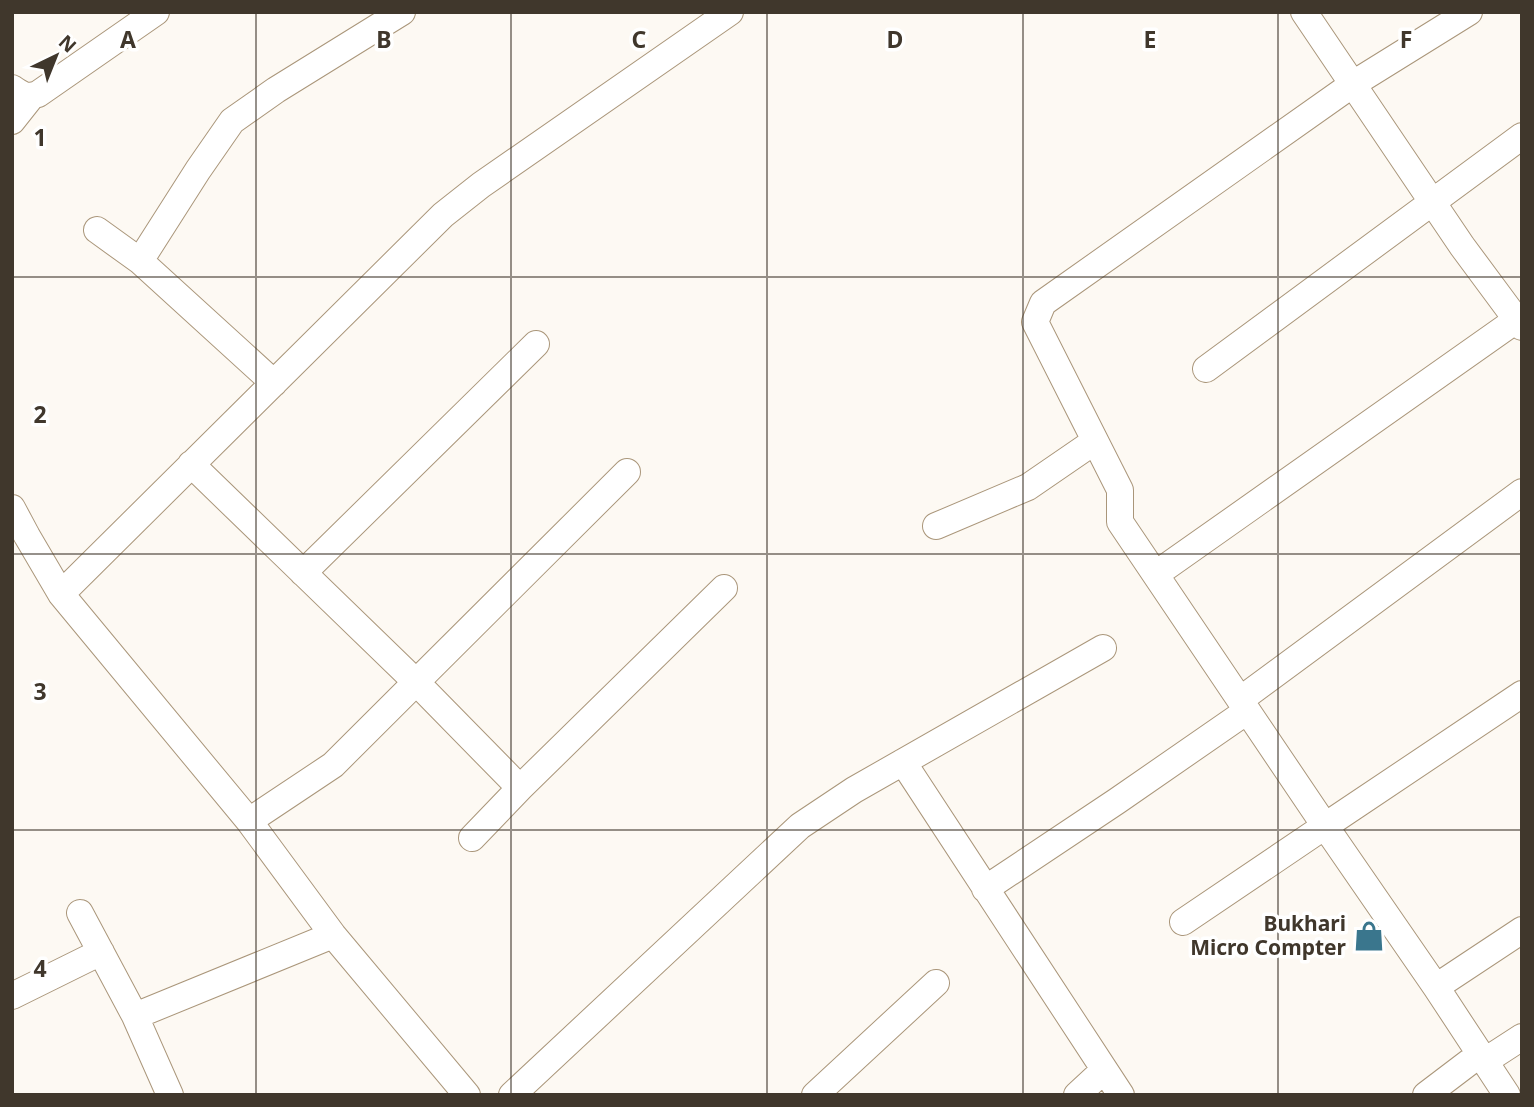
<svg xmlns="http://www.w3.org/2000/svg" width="1534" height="1107" font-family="'Noto Sans',sans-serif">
<rect width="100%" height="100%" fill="#fdf9f3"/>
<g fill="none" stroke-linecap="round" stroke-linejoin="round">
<!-- minor casing -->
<g stroke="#aa967a" stroke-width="28">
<path id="minor" d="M1304,12L1462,246L1522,327
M12,88C22,95 27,98 38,94L156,12
M12,121L31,97
M97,230L140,261L274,383
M140,261L198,170L232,121L276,90L402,12
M1206,369L1522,136
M191,464L417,683L520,788
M1522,492L1240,700L1325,826L1522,694
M12,508L27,536L61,594L249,821L333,935L467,1095
M936,526L1028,487L1095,441
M303,573L536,344
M1156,574L1522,316
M61,594L443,215L481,185L730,12
M1240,700L1120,522V490L1035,322L1043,303L1353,84L1469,12
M903,762L1121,1095
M249,821L333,765L627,472
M472,838L520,788L724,588
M985,889L1117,801L1247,711
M80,913L135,1016L170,1095
M1183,922L1325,826L1436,987L1522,930
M1436,987L1507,1095
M12,996L101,952
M135,1016L333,935
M1485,1061L1522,1037
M512,1095L800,826L854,790L1103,648
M815,1095L936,983
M1077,1095L1104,1070
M1426,1095L1480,1054"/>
</g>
<!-- minor -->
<use href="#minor" stroke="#fff" stroke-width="26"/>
</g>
<!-- grid -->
<path fill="none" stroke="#40372c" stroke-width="2" stroke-opacity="0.55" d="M256,12V1095M511,12V1095M767,12V1095M1023,12V1095M1278,12V1095M12,277H1522M12,554H1522M12,830H1522"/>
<!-- icons -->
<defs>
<g id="shop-bare" transform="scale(2.415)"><path d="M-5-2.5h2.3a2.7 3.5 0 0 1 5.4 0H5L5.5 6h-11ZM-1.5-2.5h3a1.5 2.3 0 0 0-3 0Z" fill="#3a768d" stroke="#fff" stroke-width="2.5" paint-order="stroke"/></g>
</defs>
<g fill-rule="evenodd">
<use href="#shop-bare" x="1369" y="936"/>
</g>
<g text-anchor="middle" stroke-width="7" stroke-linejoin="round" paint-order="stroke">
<!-- poi labels -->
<g font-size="21" font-weight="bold" fill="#40372c" stroke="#fff" text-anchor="end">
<text x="1346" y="931">Bukhari<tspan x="1346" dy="24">Micro Compter</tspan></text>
</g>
</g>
<g font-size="23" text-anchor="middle" font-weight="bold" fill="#40372c" stroke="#fff" stroke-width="7" stroke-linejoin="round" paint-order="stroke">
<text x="128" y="48">A</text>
<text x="384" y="48">B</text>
<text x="639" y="48">C</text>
<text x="895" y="48">D</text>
<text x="1150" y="48">E</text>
<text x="1406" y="48">F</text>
<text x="40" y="146">1</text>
<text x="40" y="423">2</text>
<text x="40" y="700">3</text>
<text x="40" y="977">4</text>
</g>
<!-- border -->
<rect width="1534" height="1107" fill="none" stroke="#40372c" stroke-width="28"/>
<!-- north arrow -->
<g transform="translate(56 56) rotate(43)" stroke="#ffffff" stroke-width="5" paint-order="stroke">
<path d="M0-5L12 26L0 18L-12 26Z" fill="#40372c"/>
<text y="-10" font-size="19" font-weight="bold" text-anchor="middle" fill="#40372c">N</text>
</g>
</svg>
